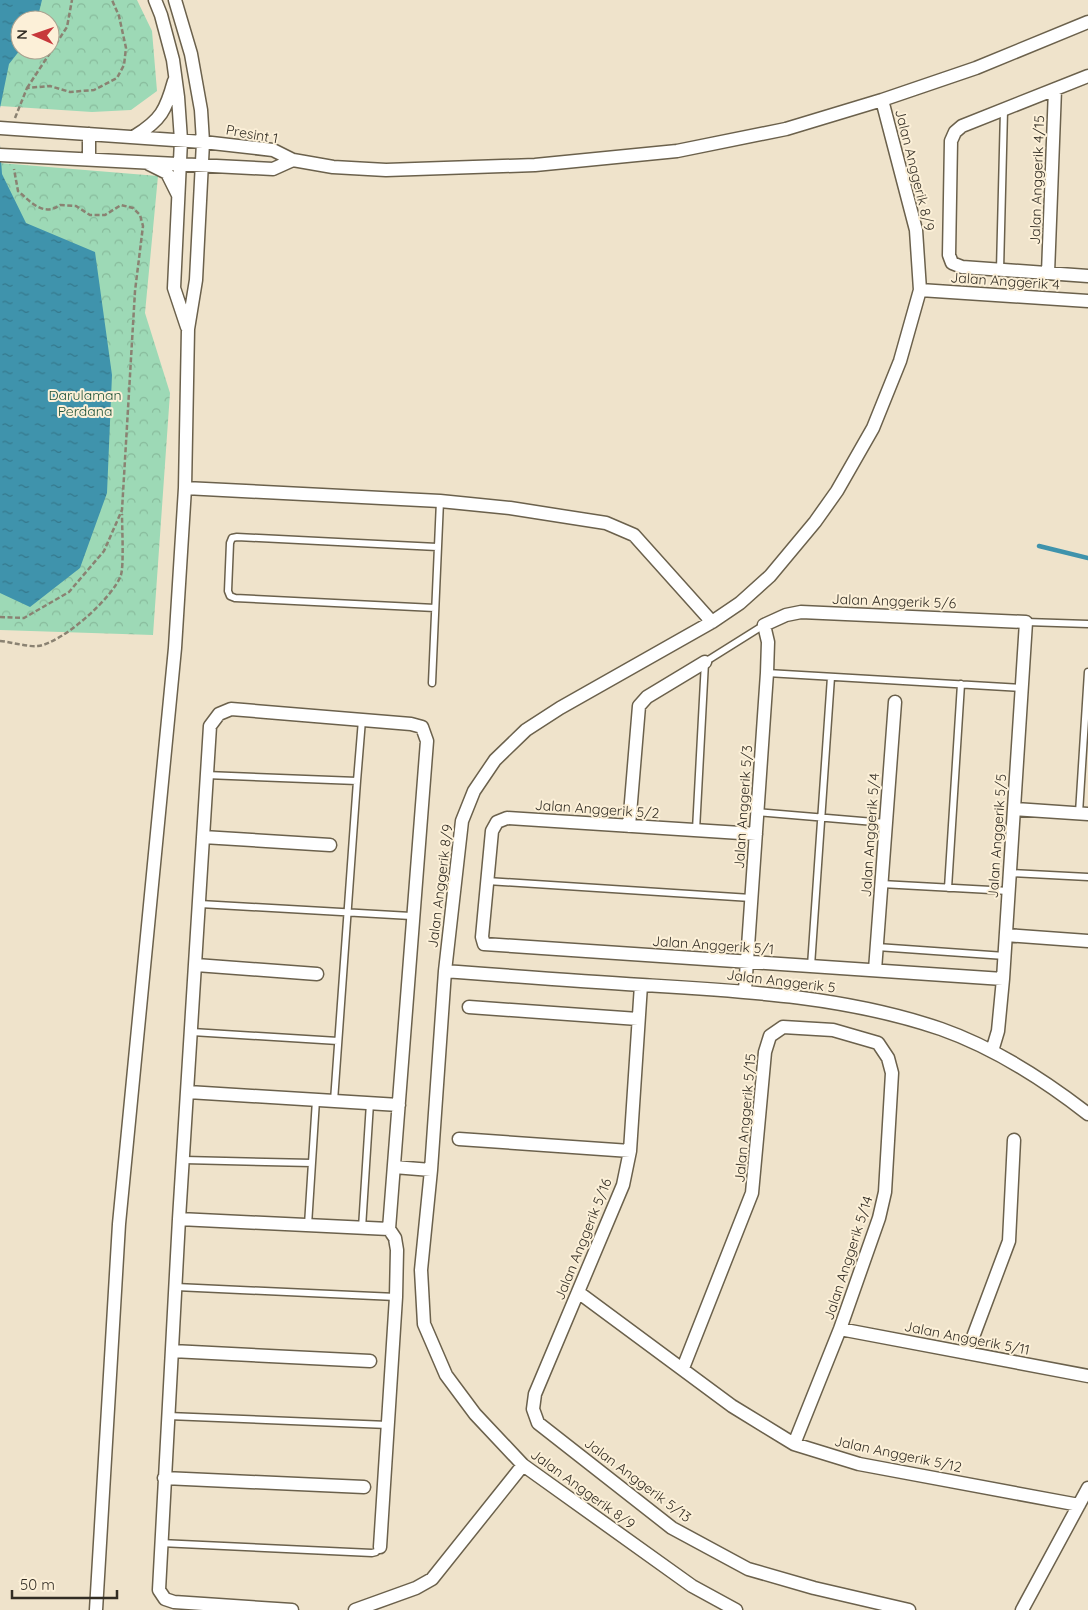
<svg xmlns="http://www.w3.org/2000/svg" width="1088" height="1610" font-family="Quicksand,sans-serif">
<defs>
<pattern id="park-crowns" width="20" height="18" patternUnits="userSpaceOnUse" patternTransform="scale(1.25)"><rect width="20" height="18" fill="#9dd9b6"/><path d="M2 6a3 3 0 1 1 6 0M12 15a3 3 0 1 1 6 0" fill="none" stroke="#88bb9c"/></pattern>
<pattern id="water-ripples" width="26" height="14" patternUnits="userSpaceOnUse" patternTransform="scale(1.25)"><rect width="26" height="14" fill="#3f93ac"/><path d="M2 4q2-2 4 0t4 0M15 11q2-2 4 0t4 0" fill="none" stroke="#35788c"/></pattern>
</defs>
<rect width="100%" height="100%" fill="#efe3cb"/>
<!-- park -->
<path fill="url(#park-crowns)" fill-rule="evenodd" d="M0,0H137L152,31L157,91L131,110L92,112L0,106ZM20,20H50V50H20Z
M0,163L158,176L145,313L170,393L153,635L0,630Z"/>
<!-- water -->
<path fill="url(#water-ripples)" d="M0,0H42L37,20H20V50L9,64L0,108Z
M0,145L2,174L26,223L95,252L112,375L107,493L80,568L30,607L0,593Z"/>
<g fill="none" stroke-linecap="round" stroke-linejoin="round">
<!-- stream -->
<path stroke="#3f93ac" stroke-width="4.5" d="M1039,546L1088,558"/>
<!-- lane casing -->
<g stroke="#6b614c" stroke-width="9">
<path id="lane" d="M1000,270L1004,110
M435,608L235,598L230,596L228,591L230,543L232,538L237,537L437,547
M1026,622L1088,624
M767,673L1022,688
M432,683L440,501
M206,775L357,781L334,1101
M357,781L362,720
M757,812L886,823
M1079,813L1088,672
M696,830L705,662L764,625
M1010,873L1088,877
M487,881L751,898
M881,884L1009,891
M948,888L961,684
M200,904L411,916
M877,947L1005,956
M811,966L831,677
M192,1032L338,1041
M184,1160L312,1163
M308,1225L316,1100
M362,1228L370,1103
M176,1287L396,1297
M168,1416L388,1425
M160,1543L372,1553L376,1552L380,1547"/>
</g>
<!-- street casing -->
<g stroke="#6b614c" stroke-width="15">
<path id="street" d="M155,0L161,15L173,60L178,97L181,140L174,288L187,327
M1088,76L962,126L955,132L951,141L949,255L952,263L962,267L1088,276
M0,128L203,142L273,150L293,160L333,167L386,170L535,165L677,151L786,129L882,100L976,68L1088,22
M135,136C161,120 166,110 174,81
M0,155L273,169L293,160
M89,159V134
M149,164L167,173L178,195
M1048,273L1055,89
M920,290L1088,301
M185,488L440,501L510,508L606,523L634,535L712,622
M1014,809L1088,814
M629,826L639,706L647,697L705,662
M756,834L507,818L497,822L492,831L482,937L484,944L1003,979
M203,837L330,845
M1006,935L1088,941
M196,965L317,974
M875,970L895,702
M445,971C511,976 576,981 642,985C743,991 844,996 941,1029C995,1048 1043,1079 1088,1114
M641,985L630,1151L623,1185L535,1394L533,1409L538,1423L672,1528L748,1569L814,1588L909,1610
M745,990L767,673L768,642L764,625L786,615L801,612L1026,622L1003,979L998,1031L992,1051
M469,1007L638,1019
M188,1092L399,1105
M459,1139L630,1151
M394,1167L431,1170
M179,1219L389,1229
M578,1292L732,1406L794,1444L859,1464L1079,1505
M840,1329L1088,1376
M172,1351L370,1361
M967,1353L1009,1241L1014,1140
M683,1368L752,1193L765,1052L770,1036L783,1027L833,1030L878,1043L888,1058L892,1073L885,1192L879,1218L840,1329L794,1444
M164,1478L364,1487
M96,1610L119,1224L175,648L185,488L188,329L196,280L203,142L201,110L191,54L175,0
M292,1610L174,1602L165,1599L159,1590L179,1219L210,726L219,714L231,709L411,724L422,727L427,741L389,1229L395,1238L397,1250L396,1297L380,1547
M355,1610L416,1588L432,1579L523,1465
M736,1610L692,1586L523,1465L475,1414L446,1375L424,1324L421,1270L431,1170L445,971L462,821L474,791L495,760L526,730L560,708L712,622L740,603L770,576L815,522L837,491L873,428L900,361L920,290L916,230L882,100
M1022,1610L1088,1488"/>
</g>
<!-- path -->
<path stroke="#8a8272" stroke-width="2.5" stroke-dasharray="5 2.5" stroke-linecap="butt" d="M27,88L67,27L72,0
M15,118L27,88L50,86L70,92L94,90L117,78L124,65L126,48L119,16L112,0
M0,617L24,618L69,592L104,551L122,510L135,291L143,226L140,215L133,208L121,205L105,215H90L76,206L60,205C43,217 31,202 18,191L14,169
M0,641C12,642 26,647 38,646C62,643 113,598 121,575C124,564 122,528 122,514"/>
<!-- lane -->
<use href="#lane" stroke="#fff" stroke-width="6"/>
<!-- street -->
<use href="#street" stroke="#fff" stroke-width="12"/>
</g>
<g text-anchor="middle" stroke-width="4" stroke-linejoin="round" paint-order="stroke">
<!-- street labels -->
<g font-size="14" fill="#322d24" stroke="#fcf0d8">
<text transform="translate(252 134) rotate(10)" y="5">Presint 1</text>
<text transform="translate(915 170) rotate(76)" y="5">Jalan Anggerik 8/9</text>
<text transform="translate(1037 180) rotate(-88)" y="5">Jalan Anggerik 4/15</text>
<text transform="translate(1005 281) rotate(4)" y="5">Jalan Anggerik 4</text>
<text transform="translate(894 601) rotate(2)" y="5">Jalan Anggerik 5/6</text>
<text transform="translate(743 807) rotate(-86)" y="5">Jalan Anggerik 5/3</text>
<text transform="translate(597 809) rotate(4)" y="5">Jalan Anggerik 5/2</text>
<text transform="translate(870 835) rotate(-86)" y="5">Jalan Anggerik 5/4</text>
<text transform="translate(997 836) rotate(-86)" y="5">Jalan Anggerik 5/5</text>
<text transform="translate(440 886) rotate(-83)" y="5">Jalan Anggerik 8/9</text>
<text transform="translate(713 945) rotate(4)" y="5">Jalan Anggerik 5/1</text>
<text transform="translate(781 981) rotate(7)" y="5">Jalan Anggerik 5</text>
<text transform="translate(745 1118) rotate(-85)" y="5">Jalan Anggerik 5/15</text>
<text transform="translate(583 1239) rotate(-68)" y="5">Jalan Anggerik 5/16</text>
<text transform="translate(848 1258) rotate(-72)" y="5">Jalan Anggerik 5/14</text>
<text transform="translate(967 1338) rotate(11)" y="5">Jalan Anggerik 5/11</text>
<text transform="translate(898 1454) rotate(12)" y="5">Jalan Anggerik 5/12</text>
<text transform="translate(638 1480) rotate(37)" y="5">Jalan Anggerik 5/13</text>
<text transform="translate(583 1489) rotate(36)" y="5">Jalan Anggerik 8/9</text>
</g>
<!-- park labels -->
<g font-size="14" fill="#205339" stroke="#fcf0d8">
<text x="85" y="400">Darulaman<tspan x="85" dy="16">Perdana</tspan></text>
</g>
</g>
<!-- north arrow -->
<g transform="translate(35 35) rotate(272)"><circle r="24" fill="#fcf0d8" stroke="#aba290"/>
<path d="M0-4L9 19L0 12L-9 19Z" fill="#c7383b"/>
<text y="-8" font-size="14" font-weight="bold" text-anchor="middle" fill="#322d24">N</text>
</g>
<!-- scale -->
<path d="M12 1590v8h105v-8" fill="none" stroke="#322d24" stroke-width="2.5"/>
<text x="20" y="1590" font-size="15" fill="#322d24" stroke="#fcf0d8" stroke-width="4" paint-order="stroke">50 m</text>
</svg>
